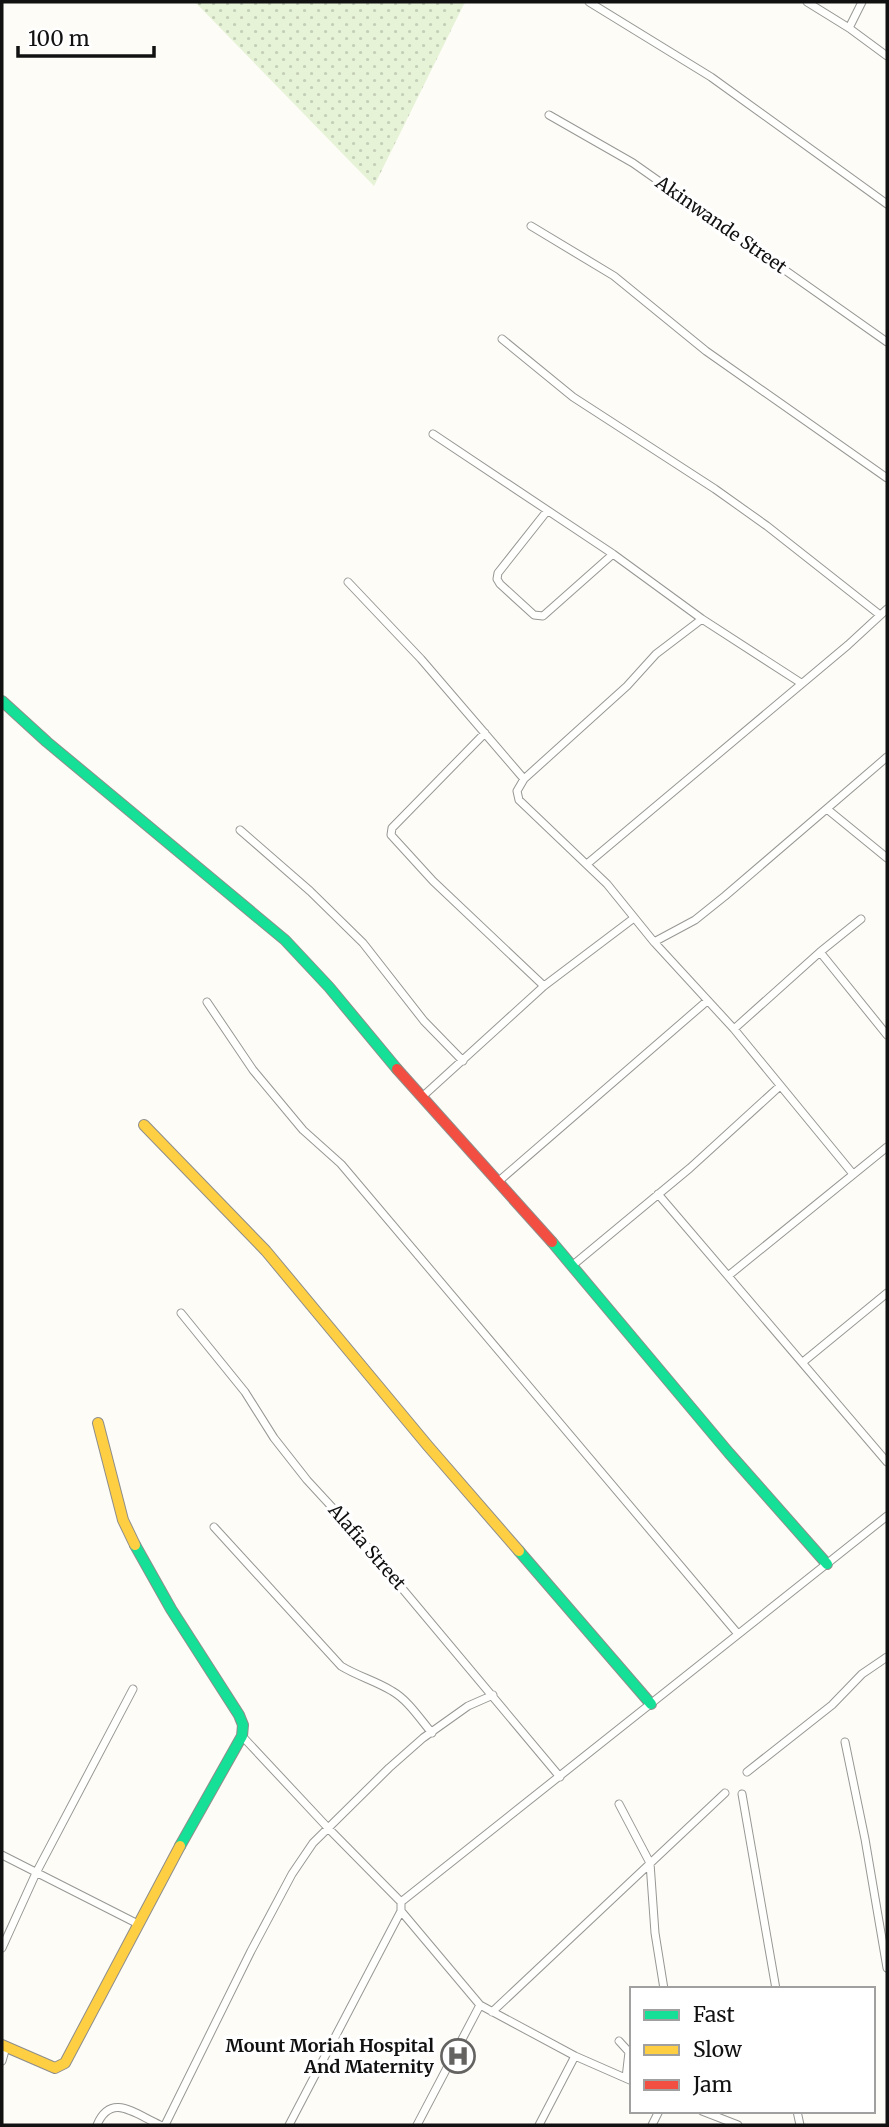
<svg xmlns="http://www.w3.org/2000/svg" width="889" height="2127" font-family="Merriweather,serif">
<defs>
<pattern id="grass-dots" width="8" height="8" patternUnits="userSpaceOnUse" patternTransform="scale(1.75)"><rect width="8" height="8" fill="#e7f3d7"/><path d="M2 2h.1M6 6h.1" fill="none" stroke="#c5cfb8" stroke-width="1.8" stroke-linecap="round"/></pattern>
</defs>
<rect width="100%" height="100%" fill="#fdfcf7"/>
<!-- grass -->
<path fill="url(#grass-dots)" d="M195,2H465L374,186Z"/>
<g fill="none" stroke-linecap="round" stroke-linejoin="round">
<!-- street casing -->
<g stroke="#979795" stroke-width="9">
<path id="street" d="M589,2L711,77L887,204
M807,2L849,28L887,56
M849,28L862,2
M549,115L633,163L887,342
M531,226L614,276L706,351L887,478
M502,339L573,397L715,489L767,526L880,615
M433,434L613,554L702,619L801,683
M547,511L498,573L497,579L500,584L534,615L543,616L613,554
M348,582L421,659L524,779
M702,619L656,654L627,686L524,779L517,791L519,800L607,884L654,942L734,1029L853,1174
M485,733L392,828L391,835L433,881L544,986
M827,809L887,858
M240,830L310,891L363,943L424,1021L463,1061
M587,864L848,645L887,609
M654,942L695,920L725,896L887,757
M820,952L861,919
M207,1002L253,1070L303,1130L341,1164L738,1634
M734,1029L820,952L887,1035
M422,1097L544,986L634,918
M499,1181L707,1001
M658,1194L887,1462
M573,1265L690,1168L780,1086
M728,1276L887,1147
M181,1313L245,1392L274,1438L307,1480L354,1531L560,1777
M803,1362L887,1293
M214,1527L341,1666C357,1676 376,1681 392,1691C408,1700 420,1719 432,1733
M242,1736L329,1829L401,1902V1911L480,2005L575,2056L632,2081
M845,1742L865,1839L887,1968
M747,1772L832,1705L862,1674L887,1657
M742,1794L776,1989
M619,1804L650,1863L655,1933L664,1989
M2,1855L138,1924
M401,1902L887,1516
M2,1948L36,1873L133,1689
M492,2012L725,1793
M619,2041L629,2052L626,2078
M2,2061L6,2047
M702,2111L738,2125
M797,2111L800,2125
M97,2125C111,2092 135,2114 160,2125
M165,2125L251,1951L292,1874L313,1843L389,1768L423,1738L468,1706L493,1695
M289,2125L401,1911
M417,2125L480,2005
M539,2125L575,2056
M652,2125L659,2111"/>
</g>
<!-- fast casing -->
<g stroke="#8e8d8b" stroke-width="12">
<path id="fast" d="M2,701L47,742L285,940L329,987L397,1069
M552,1242L729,1453L827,1564
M135,1545L171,1609L239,1715L243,1725L242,1736L180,1846
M519,1551L651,1704"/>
</g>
<!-- slow casing -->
<g stroke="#8e8d8b" stroke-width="12">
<path id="slow" d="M144,1125L266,1251L428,1446L519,1551
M98,1423L123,1520L135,1545
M2,2045L55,2068L65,2063L180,1846"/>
</g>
<!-- jam casing -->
<g stroke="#8e8d8b" stroke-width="12">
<path id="jam" d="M397,1069L552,1242"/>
</g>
<!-- street -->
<use href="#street" stroke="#fffffe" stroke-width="7"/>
<!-- fast -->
<use href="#fast" stroke="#16e098" stroke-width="10"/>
<!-- slow -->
<use href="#slow" stroke="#ffcf43" stroke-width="10"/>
<!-- jam -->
<use href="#jam" stroke="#f24e42" stroke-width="10"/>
</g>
<!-- icons -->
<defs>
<g id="hospital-ring" transform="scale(1.75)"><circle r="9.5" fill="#fff" stroke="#646362" stroke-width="1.5"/><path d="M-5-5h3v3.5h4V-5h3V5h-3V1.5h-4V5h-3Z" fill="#646362"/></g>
</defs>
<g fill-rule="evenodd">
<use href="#hospital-ring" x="458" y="2056"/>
</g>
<g text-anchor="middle" stroke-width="7" stroke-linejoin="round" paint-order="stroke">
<!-- street labels -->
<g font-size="18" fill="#111" stroke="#fff">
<text transform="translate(721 225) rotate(35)" y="6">Akinwande Street</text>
<text transform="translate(367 1547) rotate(49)" y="6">Alafia Street</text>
</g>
<!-- poi labels -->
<g font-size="18" font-weight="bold" fill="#111" stroke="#fff" text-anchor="end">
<text x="434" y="2052">Mount Moriah Hospital<tspan x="434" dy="21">And Maternity</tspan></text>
</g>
</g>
<!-- border -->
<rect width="889" height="2127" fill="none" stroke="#111111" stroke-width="7"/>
<!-- legend -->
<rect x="630" y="1987" width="245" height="126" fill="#ffffff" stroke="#a0a0a0" stroke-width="2"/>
<rect x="644" y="2010" width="35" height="10" fill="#16e098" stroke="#a0a0a0" stroke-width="2"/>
<text x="693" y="2022" font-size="21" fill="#111111">Fast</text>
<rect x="644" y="2045" width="35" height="10" fill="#ffcf43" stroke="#a0a0a0" stroke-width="2"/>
<text x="693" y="2057" font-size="21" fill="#111111">Slow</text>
<rect x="644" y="2080" width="35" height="10" fill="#f24e42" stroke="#a0a0a0" stroke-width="2"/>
<text x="693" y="2092" font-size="21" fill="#111111">Jam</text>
<!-- scale -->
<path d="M18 46v10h136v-10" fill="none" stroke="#111111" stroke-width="3.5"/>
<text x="28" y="46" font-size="21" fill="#111111" stroke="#ffffff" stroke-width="5" paint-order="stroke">100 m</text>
</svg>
